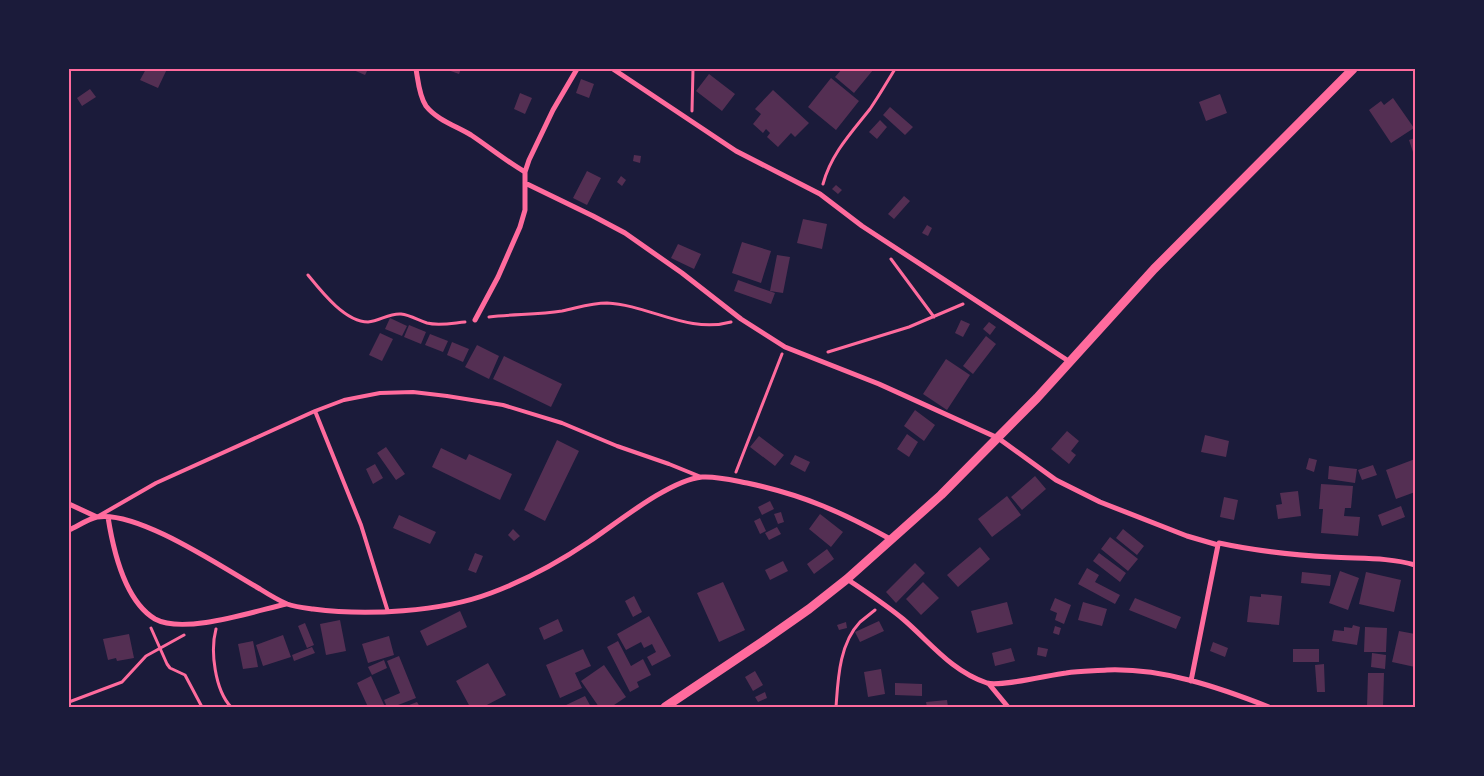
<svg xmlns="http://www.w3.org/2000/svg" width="1484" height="776" font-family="'DejaVu Sans',sans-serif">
<rect width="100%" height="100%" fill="#1b1b3a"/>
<!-- building -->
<path fill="#542f53" d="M146,69H167L158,88L140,80Z
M351,69H368L365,75Z
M445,69H461L459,74Z
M842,69H871L873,70L854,93L835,77Z
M709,74L735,94L722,111L696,91Z
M831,78L859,101L836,130L808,107Z
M581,79L594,84L589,98L576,93Z
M90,89L96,97L82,106L77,98Z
M773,90L809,123L795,137L791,133L778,147L767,137L770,133L766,129L763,133L753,124L761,114L755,109Z
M520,93L532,98L525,114L514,109Z
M1220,94L1227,113L1206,121L1199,102Z
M1393,98L1414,128L1391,143L1369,110L1381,101L1384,105Z
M890,107L913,127L905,135L883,115Z
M880,120L887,127L877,139L869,132Z
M1415,138V152H1413L1409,140Z
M634,155L641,156L640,163L633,161Z
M587,171L601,178L587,205L573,198Z
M621,176L626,180L622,186L617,182Z
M836,185L842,190L838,194L832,189Z
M904,196L910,201L894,219L888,214Z
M803,219L827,224L822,249L797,243Z
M927,225L932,228L928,236L922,233Z
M742,242L771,251L761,283L732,273Z
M678,244L701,254L694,269L671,258Z
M777,255L790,257L783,293L770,291Z
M738,280L775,293L771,304L734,291Z
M390,318L407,326L402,336L385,329Z
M961,320L970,324L963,337L955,333Z
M989,322L996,327L990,335L983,329Z
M409,325L426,332L421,344L404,337Z
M380,333L393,339L382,361L369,355Z
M430,334L448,341L443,352L425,345Z
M986,336L996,344L973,374L963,366Z
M452,342L469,349L463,362L447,355Z
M477,345L499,356L489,379L465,367Z
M504,356L562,384L551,407L493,379Z
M946,359L970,375L947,410L923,394Z
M915,410L935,425L924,441L904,426Z
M1067,431L1079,441L1071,451L1076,455L1069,464L1051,449Z
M907,434L918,442L909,457L897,449Z
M1205,435L1229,441L1226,457L1201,452Z
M759,436L784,455L775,466L750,447Z
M557,440L579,451L545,521L524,510Z
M386,447L405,474L396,480L377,453Z
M441,448L466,460L469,454L512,474L500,500L432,467Z
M795,455L810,462L805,472L790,464Z
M1309,458L1317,460L1314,472L1306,469Z
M1415,459V492L1396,499L1386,470Z
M375,464L383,478L373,484L366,469Z
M1373,465L1377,475L1362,480L1358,470Z
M1329,466L1357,469L1355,483L1328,479Z
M1035,476L1046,489L1022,510L1011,497Z
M1321,484L1353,486L1351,508H1345L1344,516L1360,517L1358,536L1321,533L1323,509H1319Z
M1298,491L1301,516L1278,519L1276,505L1282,504L1280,493Z
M1007,496L1021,515L992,537L978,519Z
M1224,497L1238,500L1234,520L1220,517Z
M770,501L774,509L762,515L758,507Z
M1401,506L1405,517L1382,526L1378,515Z
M781,512L784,522L778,524L774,514Z
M820,514L843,532L831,547L809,529Z
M399,515L436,532L430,544L393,528Z
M760,518L766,531L760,534L754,521Z
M777,527L781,534L769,540L765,533Z
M513,529L520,536L514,541L508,535Z
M1123,529L1144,546L1137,555L1116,538Z
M1110,537L1138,559L1128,571L1101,549Z
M980,547L990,559L958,587L947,575Z
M827,549L834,559L814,574L807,564Z
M475,553L483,556L476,573L468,570Z
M1099,553L1126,573L1120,582L1093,561Z
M783,561L788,571L770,580L765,570Z
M915,563L925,573L896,603L886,592Z
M1087,568L1099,575L1095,582L1120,595L1115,604L1078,584Z
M1340,571L1359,578L1348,610L1329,603Z
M1302,572L1331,575L1330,586L1301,583Z
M1366,572L1401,580L1394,612L1359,604Z
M723,582L745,630L719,642L697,593Z
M923,582L939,598L921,615L906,599Z
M1261,594L1282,596L1279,625L1247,622L1250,596L1261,597Z
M634,596L642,612L633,617L625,601Z
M1055,598L1071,605L1064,624L1055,620L1057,613L1050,610Z
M1135,598L1181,617L1176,629L1129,610Z
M1007,602L1013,624L977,633L971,611Z
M1083,602L1107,609L1102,626L1078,620Z
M460,611L467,627L427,646L420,631Z
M649,616L671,656L652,666L647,657L656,652L652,644L644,648L641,642L626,650L617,634Z
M558,619L563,631L544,640L539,628Z
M340,620L346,651L326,655L320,624Z
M879,621L884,631L860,642L855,632Z
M846,622L847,628L839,630L837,625Z
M305,623L314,645L307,648L298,626Z
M1353,625L1360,627L1357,645L1332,641L1334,630L1344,631V627L1352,628Z
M1055,626L1061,628L1059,635L1053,633Z
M1365,627L1387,628L1386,652H1364Z
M1399,631L1415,634V667L1392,662Z
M129,634L134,658L117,661L116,658L108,660L103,639Z
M283,635L291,657L263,666L256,645Z
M389,636L394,655L368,663L362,644Z
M253,641L258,667L243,669L238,644Z
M618,641L631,666L643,659L651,675L637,682L639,687L630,692L607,647Z
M1213,642L1228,648L1225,657L1210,651Z
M312,647L315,653L294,661L292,655Z
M1038,647L1048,649L1046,657L1037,655Z
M1011,648L1015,661L995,666L992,653Z
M583,649L591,666L575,673L582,688L560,698L546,665Z
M1293,649H1319V662H1293Z
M1372,653L1386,655L1385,669L1371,667Z
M399,656L416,698L393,707H387L384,700L400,693L387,661Z
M384,660L387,668L372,675L368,667Z
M488,663L506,695L483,707H470L456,681Z
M1324,664L1325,692H1317L1315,665Z
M604,665L626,697L611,707H599L581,681Z
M881,669L885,694L868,697L864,672Z
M755,671L763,685L753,691L745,677Z
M1368,673H1384L1383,707H1367Z
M371,676L385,707H368L357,683Z
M895,683L922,684V696L895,695Z
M765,692L767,698L758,702L755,697Z
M585,696L591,707H565L564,706Z
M947,700L948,707H927L926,702Z
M417,702L420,707H404Z"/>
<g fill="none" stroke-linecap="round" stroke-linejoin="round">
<!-- path -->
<path stroke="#ff6b9d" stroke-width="3" d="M692,111L693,69
M823,184C831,154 851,133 870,109C879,96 887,82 895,69
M891,259L934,317
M308,275C321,291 345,322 368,322C380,321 389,313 401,314C410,315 418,320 427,323C439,326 453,323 465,322
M489,317C513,314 538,315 562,311C577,308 591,303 607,303C649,305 688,334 731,322
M828,352L909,327L963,304
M736,472L782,354
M151,628L167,664L170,668L185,675L202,707
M216,629C210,651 215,690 231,707
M69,702L122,682L146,656L184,635
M836,707C838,680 839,644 860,622C865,618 870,614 875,610"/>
<!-- service -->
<path stroke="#ff6b9d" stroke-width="4" d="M315,411L361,525L388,612
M97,517L156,483L315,411L344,400L380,393L413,392L447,396L503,405L562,423L617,446L669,464L701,477"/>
<!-- minor -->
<path stroke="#ff6b9d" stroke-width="5" d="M416,69C418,80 419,96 426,106C437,120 456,126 471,135C489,147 506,161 525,172
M613,69L736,151L820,194L862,226L1070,362
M525,183L593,216L625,233L682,273L741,319L785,347L879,384L998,438L1056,480L1100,502L1187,536L1218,545L1219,543C1256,551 1293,555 1331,557C1359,559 1388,557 1415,565
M475,320L498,277L520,227L525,210V172L529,160L553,110L577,69
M69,504L97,517
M108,517C113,549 125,601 155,619C184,635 255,611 286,604
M69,530C78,526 88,519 97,517C138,510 223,568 260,589C268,594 278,600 287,604C295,607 305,608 313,609C366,616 441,612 491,593C526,580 559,562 590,541C618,522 670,480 702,477C717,476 732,480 747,483C803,495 842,512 892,540
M847,579C866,592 885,604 903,619C930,642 951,671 987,683C1001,687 1049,675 1066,673C1079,671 1093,671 1107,670C1163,668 1218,687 1269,707
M1191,681L1218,545
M989,684L1008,707"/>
<!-- tertiary -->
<path stroke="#ff6b9d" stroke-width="9" d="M665,707L762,642L809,609L847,579L941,495L1037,398L1154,269L1353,69"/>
</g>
<!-- border -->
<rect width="1484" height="776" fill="none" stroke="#1b1b3a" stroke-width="140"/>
<rect x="70" y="70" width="1344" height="636" fill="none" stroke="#ff6b9d" stroke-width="2"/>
</svg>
